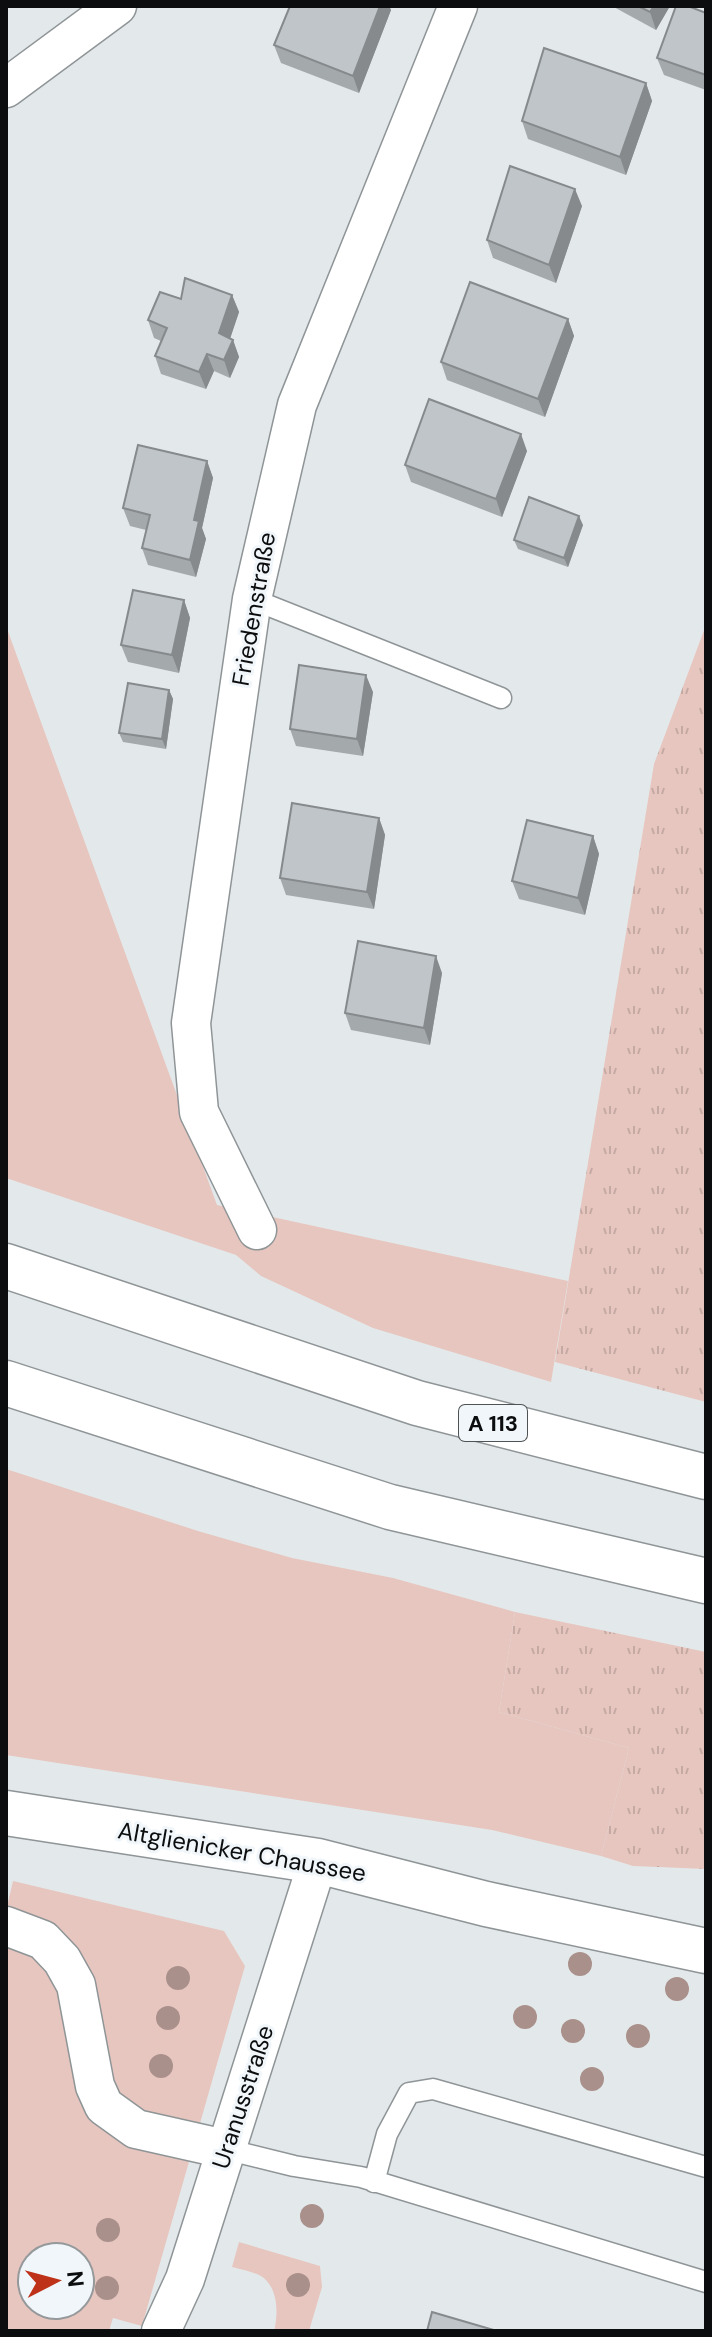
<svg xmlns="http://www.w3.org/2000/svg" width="712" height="2337" font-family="'DM Sans',sans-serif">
<defs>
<pattern id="park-tufts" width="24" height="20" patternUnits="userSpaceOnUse" patternTransform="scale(2)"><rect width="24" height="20" fill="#e7c6bf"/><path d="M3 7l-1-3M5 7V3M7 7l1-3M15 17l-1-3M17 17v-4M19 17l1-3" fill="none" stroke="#c5a9a3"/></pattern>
</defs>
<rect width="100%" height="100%" fill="#e3e9eb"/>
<!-- green -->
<path fill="#e7c6bf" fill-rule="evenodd" d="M6,626L217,1205L568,1281L551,1382L373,1328L261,1276L236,1255L6,1178Z
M6,1469L198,1531L292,1558L393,1578L515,1612L499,1712L629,1748L601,1856L492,1830L6,1755Z
M13,1881L224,1931L245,1966L142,2326L113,2318L109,2331H6V1911ZM32,2257H80V2305H32Z
M239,2242L320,2266L322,2287L309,2331H274C279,2312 278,2283 257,2274C249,2271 240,2269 232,2267Z"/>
<!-- park -->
<path fill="url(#park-tufts)" d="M706,625V1402L555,1362L654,764Z
M515,1612L706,1652V1869L633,1866L601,1856L629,1748L499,1712Z"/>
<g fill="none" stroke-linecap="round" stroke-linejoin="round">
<!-- lane casing -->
<g stroke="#8f9597" stroke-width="23">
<path id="lane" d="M252,599L501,698
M225,2149L294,2166L361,2177L706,2282
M374,2182L387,2134L409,2093L433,2089L706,2167"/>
</g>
<!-- street casing -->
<g stroke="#8f9597" stroke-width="41">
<path id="street" d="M6,88L117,6
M257,1230L199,1112L191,1023L252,599L297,405L458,6
M6,1926L43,1940L62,1960L76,1985L95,2086L104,2106L136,2129L225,2149
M161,2331L185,2279L318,1861"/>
</g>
<!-- secondary casing -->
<g stroke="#8f9597" stroke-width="47">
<path id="secondary" d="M6,1813L318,1861L486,1904L706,1951"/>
</g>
<!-- highway casing -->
<g stroke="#8f9597" stroke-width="47">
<path id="highway" d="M6,1266L417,1403L706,1477
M6,1383L390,1507L706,1581"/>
</g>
<!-- lane -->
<use href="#lane" stroke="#fff" stroke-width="20"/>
<!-- street -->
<use href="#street" stroke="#fff" stroke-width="38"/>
<!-- secondary -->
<use href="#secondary" stroke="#fff" stroke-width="44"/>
<!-- highway -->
<use href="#highway" stroke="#fff" stroke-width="44"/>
</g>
<!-- trees -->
<g fill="#aa908b">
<circle cx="580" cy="1964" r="12"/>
<circle cx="178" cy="1978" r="12"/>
<circle cx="677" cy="1989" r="12"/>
<circle cx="525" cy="2017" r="12"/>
<circle cx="168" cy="2018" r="12"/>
<circle cx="573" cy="2031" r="12"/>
<circle cx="638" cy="2036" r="12"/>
<circle cx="161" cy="2066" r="12"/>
<circle cx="592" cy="2079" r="12"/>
<circle cx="312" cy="2216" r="12"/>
<circle cx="108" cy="2230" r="12"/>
<circle cx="298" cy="2285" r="12"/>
<circle cx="107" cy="2288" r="12"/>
</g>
<!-- wall -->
<path fill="#a4a9ac" d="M290,6H389L391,10L359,93L281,63L274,45Z
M612,6H670L656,30Z
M706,13V90L664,75L657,58Z
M646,83L652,101L626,175L528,139L522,121Z
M582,206L556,283L493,258L487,240Z
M232,295L239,312L230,338L233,340L239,357L230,378L214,371L206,389L161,374L155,356L161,341L154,338L148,320L181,299Z
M568,319L574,336L545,417L447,380L441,362Z
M527,451L502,517L411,482L405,465Z
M207,461L213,478L202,528L206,539L196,577L148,565L142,548L146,530L130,526L123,508Z
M583,525L568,567L518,549L514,540Z
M184,600L190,618L179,673L128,662L121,645Z
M169,690L173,699L166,749L123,742L119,733Z
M373,692L363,756L296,746L290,729Z
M379,818L385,835L374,909L286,895L280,878Z
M593,836L599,854L585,915L519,899L512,881Z
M442,973L430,1045L351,1030L345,1013Z"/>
<!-- shaded-wall -->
<path fill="#868a8c" d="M380,6H389L391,10L359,93L353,76Z
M654,6H670L656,30L650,12Z
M646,83L652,101L626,175L620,157Z
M575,189L582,206L556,283L549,265Z
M232,295L239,312L226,351L219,333Z
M568,319L574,336L545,417L538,399Z
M233,340L239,357L230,378L224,360Z
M207,354L214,371L206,389L199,372Z
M521,434L527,451L502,517L496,499Z
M207,461L213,478L202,528L206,539L196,577L190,560L194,520Z
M579,516L583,525L568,567L564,558Z
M184,600L190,618L179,673L172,655Z
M366,675L373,692L363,756L357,739Z
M169,690L173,699L166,749L162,739Z
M379,818L385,835L374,909L367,892Z
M593,836L599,854L585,915L578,898Z
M436,956L442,973L430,1045L424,1028Z"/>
<!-- building -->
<path fill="#bfc5c8" stroke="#868a8c" stroke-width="2" d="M290,6H380L353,76L274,45Z
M638,6H654L650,12Z
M676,6H688L706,13V75L657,58Z
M544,48L646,83L620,157L522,121Z
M510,166L575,189L549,265L487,240Z
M185,278L232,295L219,333L233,340L224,360L207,354L199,372L155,356L167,328L148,320L160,292L181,299Z
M470,282L568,319L538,399L441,362Z
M429,399L521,434L496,499L405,465Z
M138,445L207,461L194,520L199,521L190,560L142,548L150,515L123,508Z
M529,497L579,516L564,558L514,540Z
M133,590L184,600L172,655L121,645Z
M299,665L366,675L357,739L290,729Z
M128,683L169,690L162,739L119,733Z
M292,803L379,818L367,892L280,878Z
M527,820L593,836L578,898L512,881Z
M358,941L436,956L424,1028L345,1013Z
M432,2312L497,2331H427Z"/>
<g text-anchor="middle" stroke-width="6" stroke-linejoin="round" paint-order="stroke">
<!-- shield labels -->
<rect fill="#f0f6f9" stroke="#505354" stroke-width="2" x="459" y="1405" width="68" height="36" rx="6"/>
<g font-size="22" font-weight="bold" fill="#0c0d0e">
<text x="493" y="1431">A 113</text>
</g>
<!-- street labels -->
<g font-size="24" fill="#0c0d0e" stroke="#f0f6f9">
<text transform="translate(254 609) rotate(-80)" y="8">Friedenstraße</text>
<text transform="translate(242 1852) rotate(10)" y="8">Altglienicker Chaussee</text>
<text transform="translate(243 2097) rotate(-72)" y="8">Uranusstraße</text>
</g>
</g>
<!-- border -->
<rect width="712" height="2337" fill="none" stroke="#0c0d0e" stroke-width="16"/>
<!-- north arrow -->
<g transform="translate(56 2281) rotate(84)"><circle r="38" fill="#f0f6f9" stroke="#95999b" stroke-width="2"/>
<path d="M0-6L14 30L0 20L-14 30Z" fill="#be3219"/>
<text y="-12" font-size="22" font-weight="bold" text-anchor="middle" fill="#0c0d0e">N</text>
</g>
</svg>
